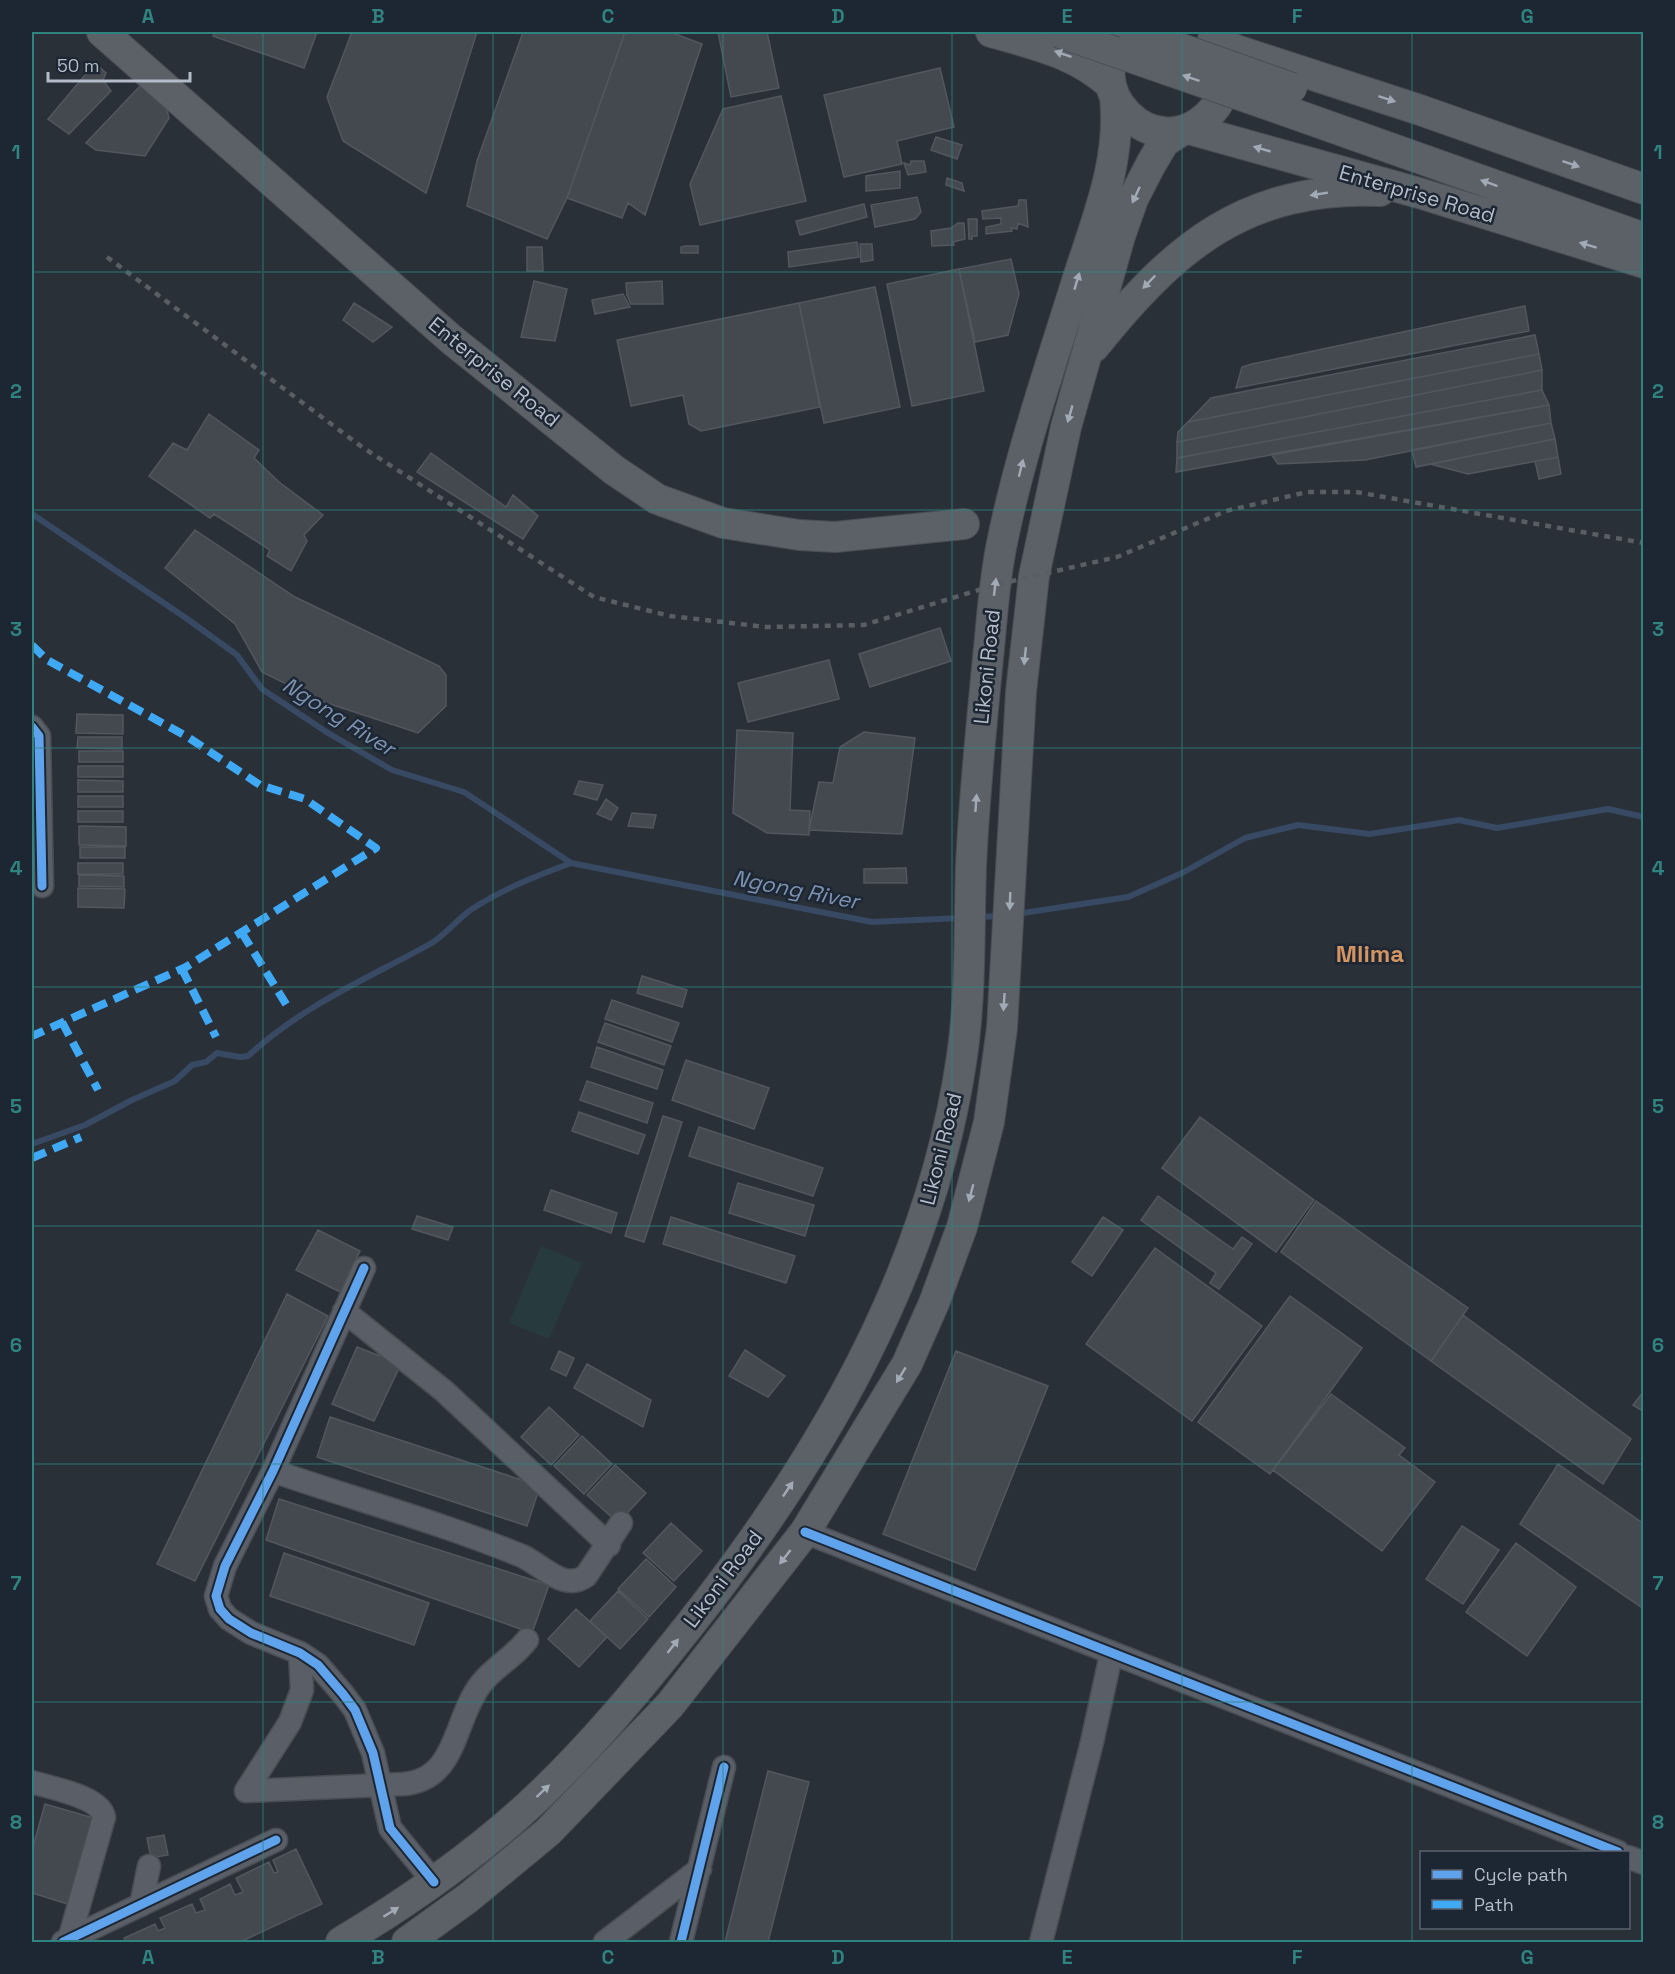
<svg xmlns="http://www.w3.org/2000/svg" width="1675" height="1974" font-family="'Space Grotesk',sans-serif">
<rect width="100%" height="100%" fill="#2a3038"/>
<!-- green -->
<path fill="#273a3e" d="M541,1246L582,1263L549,1339L509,1323Z"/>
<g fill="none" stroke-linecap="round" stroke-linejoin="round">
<!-- stream -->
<path stroke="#384963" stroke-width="6" d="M32,514L186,618L237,655L262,689L328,733L392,770L464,792L571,863L872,922L961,918
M1016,914L1128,897L1182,873L1245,838L1298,825L1370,834L1459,820L1497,828L1608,809L1644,817
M977,917L1000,916
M32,1144L85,1125L132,1100L175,1081L192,1065L206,1062L217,1053L240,1057L248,1056C305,1004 365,980 430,944C445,936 457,919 472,909C503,889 536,876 571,863"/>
</g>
<!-- building -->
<path fill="#444950" stroke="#52575f" stroke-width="1.5" d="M215,32H317L304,68L213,36Z
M352,32H477L426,193L343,141L327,97Z
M523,32H625L567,198L547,239L467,206L477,161Z
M625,32H670L702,44L645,215L628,203L622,218L567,198Z
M718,32H767L779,88L731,97Z
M95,63L106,73L103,80L111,91L69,134L48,119Z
M940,68L954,127L897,141L902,164L844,177L824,95Z
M141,85L167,110L169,118L145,156L96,150L86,143Z
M781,96L806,201L700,225L690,184L723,109Z
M936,137L962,145L957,159L931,150Z
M911,161H924L926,172L908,175L904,163L910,165Z
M900,171V188L866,191V176Z
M947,178L962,183L964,191L946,185Z
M917,197L921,212L915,219L875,227L871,205Z
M1019,200H1026L1028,227L1018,223L1017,229L1011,228L1012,231L986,234V227L1001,224V218L983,219L982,211L1018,206Z
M864,204L867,217L800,235L796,221Z
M968,219H977V236H972V239H969Z
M958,223H964L965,239L953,242L954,245L932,246L931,231L951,228Z
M857,242L859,257L789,267L788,252Z
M860,244H872L873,260L861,262Z
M685,246H698V253H681V247Z
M527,247H542L543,271H527Z
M1011,259L1019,294L1008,335L975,342L959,269Z
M959,269L984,391L912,406L887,284Z
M534,281L567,289L555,341L521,337Z
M662,281L663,304H631L627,295L626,283Z
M875,287L900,407L824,423L799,303Z
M623,294L630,307L595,314L592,300Z
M354,303L392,327L373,342L343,320Z
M799,303L820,407L701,431L689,424L683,395L631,406L617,340Z
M1525,306L1529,331L1236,388L1242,367L1252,364Z
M1535,335L1539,354L1188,422L1211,398Z
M1539,354L1542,370L1177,442L1178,432L1188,422Z
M1542,370V390L1177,458V442Z
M1542,390L1549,405L1176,472L1177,458Z
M1549,405L1551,423L1365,460L1278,464L1271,454Z
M209,414L259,450L254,458L279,482L323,515L304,535L307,541L291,571L267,556L270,550L214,514L210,518L149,476L173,443L187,450Z
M1551,423L1555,439L1416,467L1412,450Z
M1555,439L1558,457L1468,474L1430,464Z
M431,453L506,507L513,495L538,516L523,539L417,472Z
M1558,457L1561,474L1539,479L1535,461Z
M195,530L295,597L439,666L446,675V706L418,733L321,701L262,672L235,624L165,568Z
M940,628L951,661L870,687L859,654Z
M829,660L839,699L748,722L738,683Z
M77,714L123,715V734L76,733Z
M737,730L793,733L790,810L810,811L809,835L767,833L733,813Z
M864,732L915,738L902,834L809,830L819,782L833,783L840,747Z
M78,737H122V749L77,748Z
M79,751H123V762H79Z
M78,766H123V777H78Z
M78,780L123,781V792H78Z
M579,781L603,785L597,800L574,794Z
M78,796H123V807H78Z
M606,799L618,808L611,820L597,814Z
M78,811H123V822H78Z
M632,813L656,815L653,828L628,826Z
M79,826L126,827V846L79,845Z
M80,847H125V858H80Z
M78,863H123V874H78Z
M906,868L907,883H864V869Z
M79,875L124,876V887L79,886Z
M78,888L125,889L124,908L78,907Z
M642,976L687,990L682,1007L637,993Z
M612,1000L679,1023L672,1042L605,1019Z
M605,1023L671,1046L664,1065L598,1042Z
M597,1047L663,1070L657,1089L591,1067Z
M686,1060L769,1088L754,1129L672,1100Z
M587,1081L653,1103L647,1123L580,1100Z
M579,1112L645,1135L638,1154L572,1131Z
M663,1116L682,1122L644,1242L625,1236Z
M1200,1117L1314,1200L1276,1252L1162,1168Z
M699,1127L823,1168L813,1196L689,1156Z
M738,1183L814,1205L805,1236L729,1213Z
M551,1190L617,1213L611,1233L544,1210Z
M1158,1196L1233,1249L1242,1237L1252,1244L1219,1289L1210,1283L1216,1273L1141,1220Z
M1316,1201L1468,1308L1431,1361L1281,1252Z
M417,1216L453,1227L448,1240L412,1229Z
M671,1217L795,1256L786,1283L663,1244Z
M1103,1217L1123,1230L1092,1276L1072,1262Z
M318,1230L360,1251L340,1292L296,1270Z
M1155,1248L1262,1326L1192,1421L1086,1344Z
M287,1294L328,1316L195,1581L157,1564Z
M1290,1296L1362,1348L1270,1474L1198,1422Z
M1463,1315L1631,1439L1603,1484L1431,1361Z
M357,1347L401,1364L374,1421L332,1404Z
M745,1350L785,1376L768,1397L729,1376Z
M559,1351L574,1358L566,1376L551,1369Z
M956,1351L1048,1386L975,1570L883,1534Z
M587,1364L651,1400L643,1427L574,1388Z
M1644,1391V1412L1633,1405Z
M1331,1394L1405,1448L1399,1455L1435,1482L1382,1551L1273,1470Z
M549,1407L579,1435L551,1465L521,1437Z
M330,1417L540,1486L527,1526L317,1457Z
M582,1436L612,1464L584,1494L554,1466Z
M1558,1464L1644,1524V1609L1520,1524Z
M615,1465L646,1493L618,1523L587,1495Z
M279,1499L549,1585L532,1633L266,1540Z
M671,1523L702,1551L674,1581L643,1553Z
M1462,1526L1499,1550L1463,1604L1426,1579Z
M1516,1543L1576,1587L1527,1656L1466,1612Z
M284,1553L429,1603L414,1645L270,1596Z
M646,1559L676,1587L649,1617L618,1589Z
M618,1591L648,1619L620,1649L590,1621Z
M576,1609L607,1637L579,1667L548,1639Z
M768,1771L809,1782L768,1942H725Z
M45,1804L97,1819L71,1905L32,1893V1850Z
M164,1835L168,1855L151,1858L147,1838Z
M296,1849L322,1904L240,1942H126L124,1938L155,1924L158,1931L165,1928L160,1918L192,1904L196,1913L205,1910L200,1899L230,1884L235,1895L243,1892L236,1878L269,1862L274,1873L278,1872L273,1860Z"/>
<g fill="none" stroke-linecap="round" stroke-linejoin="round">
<!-- minor casing -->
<g stroke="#484c53" stroke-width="25">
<path id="minor" d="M32,727L39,736L42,886
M364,1268L273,1471L225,1566L216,1596L220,1609L229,1619L251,1633L300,1653L318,1665L343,1694L355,1710L373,1753L390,1828L434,1882
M344,1311L444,1391L609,1545
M273,1471C354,1499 442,1523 522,1556C542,1565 564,1592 586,1576L621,1523
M805,1532L1618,1852
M32,1782C50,1788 100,1796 104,1817L69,1940
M246,1791L404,1784C458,1779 453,1720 481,1684C494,1667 513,1658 527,1640
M246,1791L290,1722L302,1690L300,1653
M1628,1857L1644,1863
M141,1905L149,1866
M63,1942L276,1840
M605,1942L700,1869
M681,1942L724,1767
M1041,1942L1092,1742L1111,1655"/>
</g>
<!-- major casing -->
<g stroke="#484c55" stroke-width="32">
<path id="major" d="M102,32L452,340L614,470L657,499L723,523L799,535L835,537L964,524
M991,32C1036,45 1076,53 1111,85
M1130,32C1070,83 1156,174 1212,111C1223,99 1228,81 1224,64
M1213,39L1236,50L1420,110L1644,189
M1286,111L1644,238
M1189,129L1419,193L1644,263
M1094,347C1174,247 1245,186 1380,191
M341,1942C406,1903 470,1859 527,1807C587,1752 638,1690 688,1627C821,1459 931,1271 962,1056C971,994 969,930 971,867C974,798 981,728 988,658C992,620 994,581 1002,543C1020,454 1050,368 1077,281C1096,221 1122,161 1115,97
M407,1942L468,1898L548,1832L670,1705L805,1532L907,1364L934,1303L962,1227L989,1122L1002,1028L1021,692L1034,576L1066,427L1120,236L1133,199L1151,164L1164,142L1181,131"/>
</g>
<!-- minor -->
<use href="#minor" stroke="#5a5e66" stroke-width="22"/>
<!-- major -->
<use href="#major" stroke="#5c6168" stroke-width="30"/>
<!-- rail -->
<path stroke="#595d64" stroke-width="4.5" stroke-dasharray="6 6" stroke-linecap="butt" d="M107,257L362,447L594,597L670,616L766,627L864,625L995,585L1117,557L1226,511L1307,492H1356L1644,543"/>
<!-- major-bridge casing -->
<g stroke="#484c55" stroke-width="32" stroke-linecap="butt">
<path id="major-bridge" d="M1058,32L1286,111
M1134,32L1292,88"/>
</g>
<!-- major-bridge -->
<use href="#major-bridge" stroke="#5c6168" stroke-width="30"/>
<!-- quiet -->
<path stroke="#3fa9f5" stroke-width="8" stroke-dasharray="15 8" stroke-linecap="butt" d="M32,645L47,660L186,736L260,785L305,799L376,848L186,967L32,1036
M242,933L289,1009
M182,969L216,1037
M62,1022L98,1090
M32,1158L81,1137"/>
<!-- cycleway casing -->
<g stroke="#1d2633" stroke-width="13">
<path id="cycleway" d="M32,727L39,736L42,886
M364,1268L273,1471L225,1566L216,1596L220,1609L229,1619L251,1633L300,1653L318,1665L343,1694L355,1710L373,1753L390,1828L434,1882
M805,1532L1618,1852
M63,1942L276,1840
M681,1942L724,1767"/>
</g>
<!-- cycleway -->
<use href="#cycleway" stroke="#60a3ed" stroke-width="9"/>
</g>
<!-- one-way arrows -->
<defs><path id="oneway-solid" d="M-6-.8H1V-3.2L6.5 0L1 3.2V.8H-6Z" transform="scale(1.5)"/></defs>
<g fill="#a2aab6">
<use href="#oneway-solid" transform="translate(1063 54) rotate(-161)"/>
<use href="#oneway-solid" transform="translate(1191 78) rotate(-161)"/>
<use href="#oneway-solid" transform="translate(1387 99) rotate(18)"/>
<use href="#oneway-solid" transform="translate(1262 149) rotate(-164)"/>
<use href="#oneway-solid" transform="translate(1571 164) rotate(19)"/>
<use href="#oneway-solid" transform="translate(1489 183) rotate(-160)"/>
<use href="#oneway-solid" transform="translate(1319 194) rotate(171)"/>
<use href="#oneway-solid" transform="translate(1136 195) rotate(115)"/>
<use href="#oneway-solid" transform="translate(1588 245) rotate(-163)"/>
<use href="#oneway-solid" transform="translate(1077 281) rotate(-73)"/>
<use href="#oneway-solid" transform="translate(1149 282) rotate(134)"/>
<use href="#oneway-solid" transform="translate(1070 414) rotate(106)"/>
<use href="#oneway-solid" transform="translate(1021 468) rotate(-76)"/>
<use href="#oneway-solid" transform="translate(995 587) rotate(-83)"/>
<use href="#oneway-solid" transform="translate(1025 656) rotate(96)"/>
<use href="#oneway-solid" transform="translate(976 803) rotate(-86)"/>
<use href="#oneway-solid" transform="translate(1010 901) rotate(92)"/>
<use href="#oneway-solid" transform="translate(1004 1002) rotate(94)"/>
<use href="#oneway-solid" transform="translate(971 1193) rotate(105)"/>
<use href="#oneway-solid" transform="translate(901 1375) rotate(121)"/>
<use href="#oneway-solid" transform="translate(788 1489) rotate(-56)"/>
<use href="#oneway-solid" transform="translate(785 1557) rotate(128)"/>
<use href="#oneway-solid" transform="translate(673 1646) rotate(-52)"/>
<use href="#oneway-solid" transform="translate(543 1791) rotate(-43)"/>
<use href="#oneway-solid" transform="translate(391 1912) rotate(-32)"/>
</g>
<!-- grid -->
<path fill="none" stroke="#308480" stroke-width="1.5" stroke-opacity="0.55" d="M263,32V1942M493,32V1942M723,32V1942M952,32V1942M1182,32V1942M1412,32V1942M32,272H1644M32,510H1644M32,748H1644M32,987H1644M32,1226H1644M32,1464H1644M32,1702H1644"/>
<g text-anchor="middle" stroke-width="5" stroke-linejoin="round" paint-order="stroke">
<!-- street labels -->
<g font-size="21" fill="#b4bcc9" stroke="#1d2633">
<text transform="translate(1417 194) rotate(16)" y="7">Enterprise Road</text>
<text transform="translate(494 372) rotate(39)" y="7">Enterprise Road</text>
<text transform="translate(987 667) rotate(-84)" y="7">Likoni Road</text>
<text transform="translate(941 1149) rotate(-76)" y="7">Likoni Road</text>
<text transform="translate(723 1579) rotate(-53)" y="7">Likoni Road</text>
</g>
<!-- water labels -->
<g font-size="22" font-style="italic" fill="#7c92b1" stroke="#1d2633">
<text transform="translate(339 716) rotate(32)" y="8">Ngong River</text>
<text transform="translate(796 889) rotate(11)" y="8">Ngong River</text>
</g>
<!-- quarter labels -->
<g font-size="24" font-weight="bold" fill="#d59563" stroke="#1d2633">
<text x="1370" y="962">Mlima</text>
</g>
</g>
<!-- border -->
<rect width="1675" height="1974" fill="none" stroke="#1d2633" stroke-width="66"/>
<!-- legend -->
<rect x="1420" y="1851" width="210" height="78" fill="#1d2633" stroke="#59626f" stroke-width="1.5"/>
<rect x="1432" y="1870" width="30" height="9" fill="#60a3ed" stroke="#59626f" stroke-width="1.5"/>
<text x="1474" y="1881" font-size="18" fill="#b4bcc9">Cycle path</text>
<rect x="1432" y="1900" width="30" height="9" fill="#3fa9f5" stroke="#59626f" stroke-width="1.5"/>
<text x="1474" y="1911" font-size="18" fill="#b4bcc9">Path</text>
<!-- scale -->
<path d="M48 72v9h142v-9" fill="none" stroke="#b4bcc9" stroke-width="3"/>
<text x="57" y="72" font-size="18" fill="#b4bcc9" stroke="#1d2633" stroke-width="4.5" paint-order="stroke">50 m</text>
<rect x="33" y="33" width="1609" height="1908" fill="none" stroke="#308480" stroke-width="2"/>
<g font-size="20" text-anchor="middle" font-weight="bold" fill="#308480">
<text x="148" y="23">A</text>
<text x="378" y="23">B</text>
<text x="608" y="23">C</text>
<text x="838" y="23">D</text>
<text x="1067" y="23">E</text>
<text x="1297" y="23">F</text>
<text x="1527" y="23">G</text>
<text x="16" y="159">1</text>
<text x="1658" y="159">1</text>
<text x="16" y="398">2</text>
<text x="1658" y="398">2</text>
<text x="16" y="636">3</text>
<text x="1658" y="636">3</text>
<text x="16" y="875">4</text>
<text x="1658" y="875">4</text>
<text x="16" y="1113">5</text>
<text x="1658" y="1113">5</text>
<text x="16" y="1352">6</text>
<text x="1658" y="1352">6</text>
<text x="16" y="1590">7</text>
<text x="1658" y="1590">7</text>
<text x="16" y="1829">8</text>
<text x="1658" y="1829">8</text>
<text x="148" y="1964">A</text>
<text x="378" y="1964">B</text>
<text x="608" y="1964">C</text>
<text x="838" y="1964">D</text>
<text x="1067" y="1964">E</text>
<text x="1297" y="1964">F</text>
<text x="1527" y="1964">G</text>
</g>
</svg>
